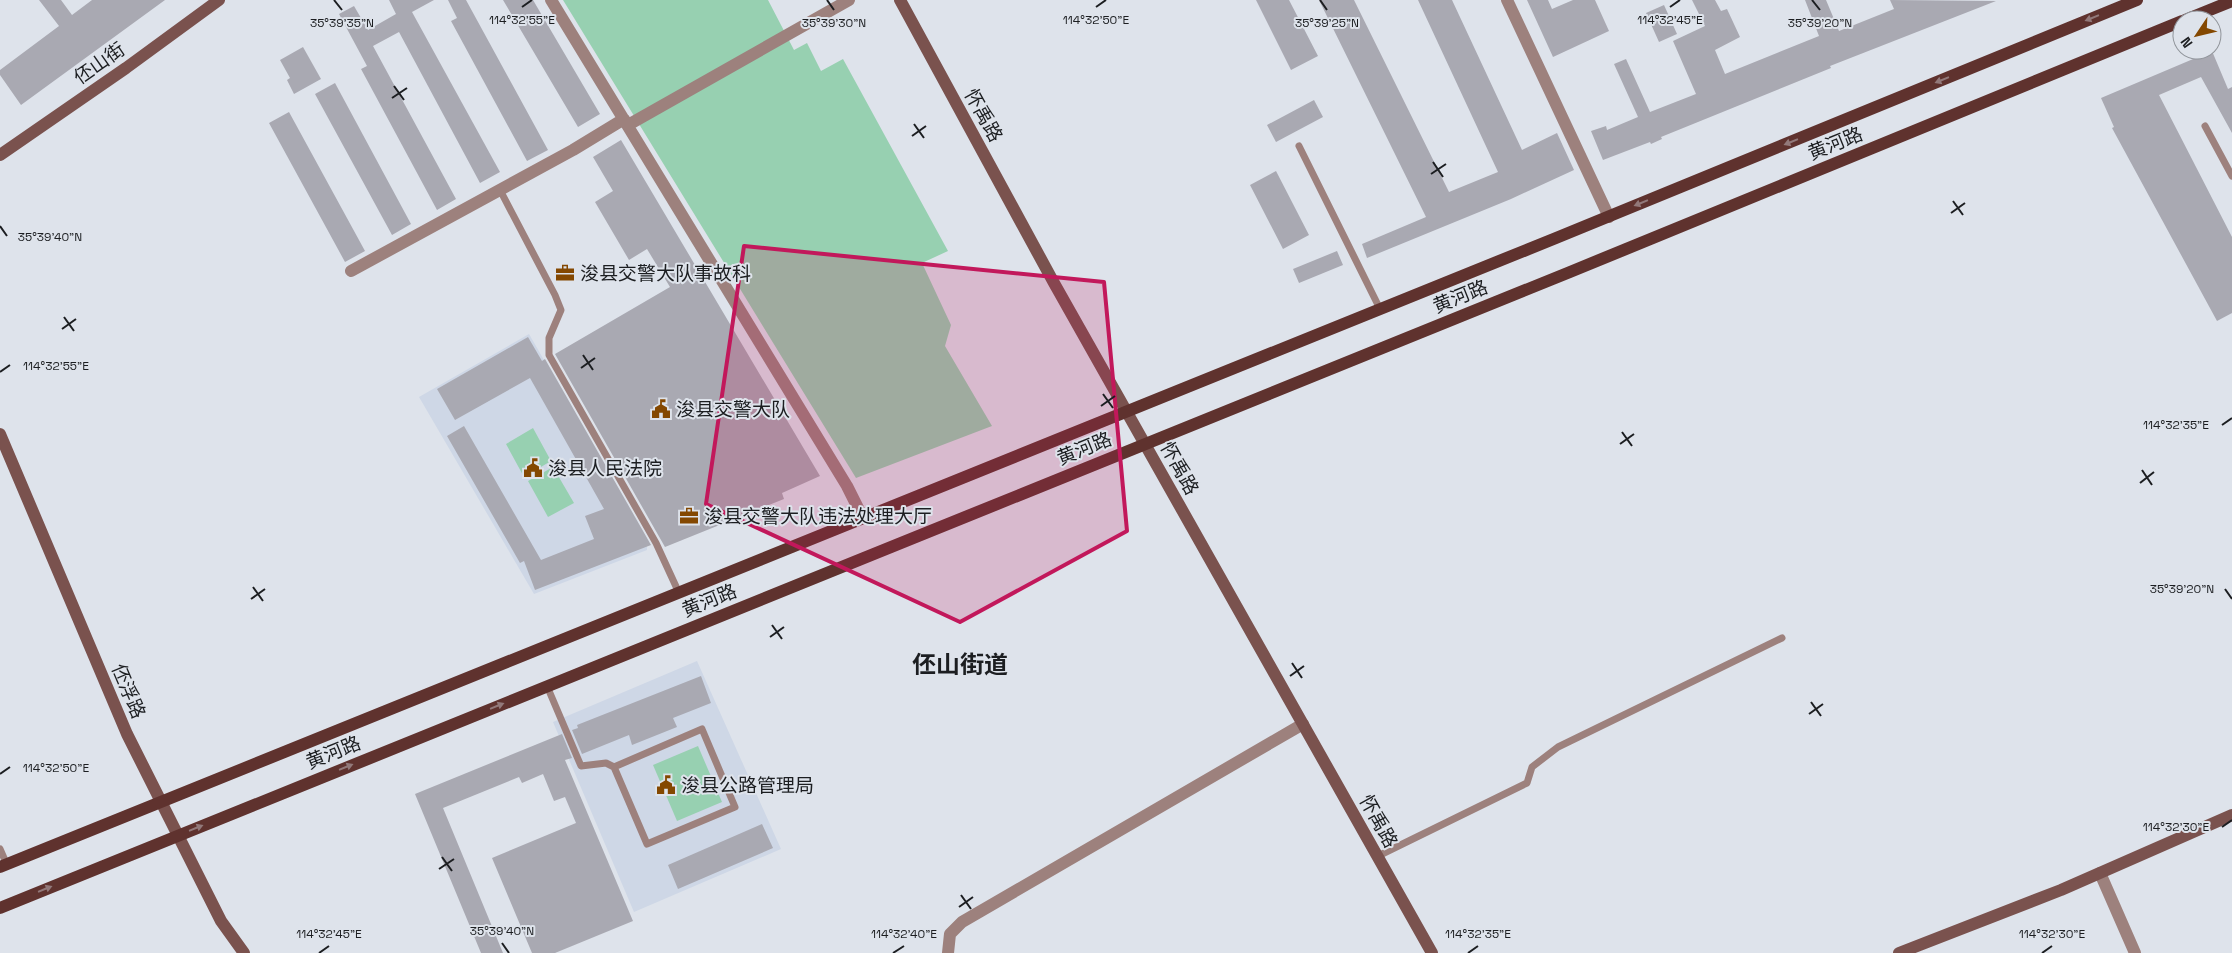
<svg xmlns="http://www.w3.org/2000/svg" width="2232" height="953" font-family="'Space Grotesk','Noto Sans SC',sans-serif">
<rect width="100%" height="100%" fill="#dee3eb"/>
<!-- built -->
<path fill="#ced7e6" d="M529,334L647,539V550L534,594L419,397Z
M697,661L781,849L634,912L553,722Z"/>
<!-- green -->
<path fill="#97d0b1" d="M563,0H768L794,50L807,43L821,71L843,59L948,251L922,263L951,325L945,346L992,426L856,478Z
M533,428L551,461L524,477L506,444Z
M553,467L574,503L548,517L528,481Z
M698,746L722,802L677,821L653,765Z"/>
<!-- building -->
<path fill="#a9a9b2" d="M39,0H61L72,15L92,0H165L21,105L0,75V70L59,26Z
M389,0H434L412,12L500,172L480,183L399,32L373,46L456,199L437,210L361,69L367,66L339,14L354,6L368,30L396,14Z
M448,0H466L548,150L527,161L451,21L457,18Z
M503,0H533L600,114L578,127Z
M1256,0H1289L1318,56L1291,70Z
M1319,0H1354L1449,192L1498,172L1418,0H1452L1522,150L1557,133L1574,170L1511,199L1367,258L1362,244L1426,217Z
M1527,0H1548L1552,9L1573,0H1595L1609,31L1553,57Z
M1692,0H1715L1721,11L1727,9L1740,37L1715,50L1725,74L1819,36L1805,0H1826L1839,31L1894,9L1890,0L1996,1L1830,66L1831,68L1661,137L1662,139L1651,144L1650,142L1603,160L1591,131L1606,126L1607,130L1638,117L1614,64L1626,59L1650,112L1696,94L1673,41L1705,26Z
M1664,5L1677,34L1659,42L1646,13Z
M303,47L321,79L294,94L287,80L290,78L280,60Z
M2212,51L2228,89L2232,87V133L2201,77L2159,95L2232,237V313L2217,321L2112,128L2114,127L2101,98Z
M335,83L411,224L392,235L315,94Z
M1314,100L1323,117L1276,142L1267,125Z
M289,112L365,251L345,262L269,123Z
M621,140L820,476L782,493L784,499L665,547L555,354L670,287L647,249L629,260L595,202L613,191L593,157Z
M1276,171L1309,235L1283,249L1250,185Z
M1337,251L1343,265L1299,283L1293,269Z
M528,337L542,361L545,359L651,545L535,590L524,561L520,563L447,436L464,426L541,560L594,539L585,516L604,509L530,378L455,420L437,389Z
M701,676L711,703L673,718L677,727L632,745L629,735L582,754L572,730L578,728L577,725Z
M562,734L572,758L565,760L633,921L555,953H532L492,858L576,823L565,797L554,801L543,774L522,783L519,777L443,808L503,953H481L415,794Z
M762,824L773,848L678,889L668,865Z"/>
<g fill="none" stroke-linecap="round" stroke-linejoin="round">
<!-- lane -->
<path stroke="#9d817d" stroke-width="7" d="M2205,126L2232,176
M1299,146L1380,309
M500,190L555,295L561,310L549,338V355L656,543L679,593
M547,686L581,766L606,763L614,767
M702,729L735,807L647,844L614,767Z
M0,849L7,865
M1378,856L1527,783L1532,767L1558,747L1782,638"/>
<!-- street -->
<path stroke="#9d817d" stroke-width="12" d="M551,0L847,486L863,518
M1507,0L1609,217
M628,125L849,0
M351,271L573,150L624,119
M2100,873L2135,953
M948,953L950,934L962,922L1303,724"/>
<!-- secondary -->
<path stroke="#7a524e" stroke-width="12" d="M900,0L1054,283L1432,953
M0,155L126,68L219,0
M0,434L127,734L221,921L244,953
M1899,953L2061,890L2232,815"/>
<!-- primary -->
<path stroke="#5f322e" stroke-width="12" d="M2185,20L2232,1
M0,867L1556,238L2137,0
M0,908L1570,272L2182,21"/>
</g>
<!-- one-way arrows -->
<defs><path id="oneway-solid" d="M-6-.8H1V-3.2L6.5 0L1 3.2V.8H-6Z" transform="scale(1.25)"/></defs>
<g fill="#92797a">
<use href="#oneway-solid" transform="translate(2092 18) rotate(158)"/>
<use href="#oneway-solid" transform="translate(1942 80) rotate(158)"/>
<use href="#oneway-solid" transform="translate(1791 142) rotate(158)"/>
<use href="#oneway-solid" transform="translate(1641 203) rotate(158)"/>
<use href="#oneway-solid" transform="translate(497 706) rotate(-22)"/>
<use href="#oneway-solid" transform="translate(346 767) rotate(-22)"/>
<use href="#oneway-solid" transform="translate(196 828) rotate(-22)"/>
<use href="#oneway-solid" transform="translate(45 889) rotate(-22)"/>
</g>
<!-- marked area -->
<path fill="#c2185b" fill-opacity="0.2" stroke="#c2185b" stroke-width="4" stroke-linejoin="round" d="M744,246L1104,282L1127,531L960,622L706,504Z"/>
<!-- ticks -->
<path fill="none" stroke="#1c1e21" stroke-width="2" d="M334,0L342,10M827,0L834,10M1320,0L1327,10M1812,0L1820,10M522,7L532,0M1096,7L1106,0M1670,7L1680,0M394,86L404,100M392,98L407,88M914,124L924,138M912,136L926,126M1433,162L1443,177M1431,174L1446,164M1953,201L1963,215M1951,213L1965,203M0,226L7,236M64,317L74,331M62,329L76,319M583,355L593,370M581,368L595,358M0,372L10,365M1103,394L1113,408M1101,406L1115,396M2222,425L2232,418M1622,432L1632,446M1620,444L1634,434M2142,470L2152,485M2140,483L2154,472M253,587L263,601M2225,589L2232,599M251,599L265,589M772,625L782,639M770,637L784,627M1292,663L1302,678M1290,676L1304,666M1811,702L1821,716M1809,714L1823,704M0,774L10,767M2222,827L2232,820M442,857L452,871M439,869L454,859M961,895L971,909M959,907L973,897M502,943L509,953M319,953L329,946M893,953L904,946M1468,953L1478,946M2042,953L2052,946"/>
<!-- icons -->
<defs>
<g id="office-bare" transform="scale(1.5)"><path d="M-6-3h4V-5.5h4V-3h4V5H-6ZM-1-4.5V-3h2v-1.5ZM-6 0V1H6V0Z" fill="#844801" stroke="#dee3eb" stroke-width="2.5" paint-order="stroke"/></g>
<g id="civic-bare" transform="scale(1.5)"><path d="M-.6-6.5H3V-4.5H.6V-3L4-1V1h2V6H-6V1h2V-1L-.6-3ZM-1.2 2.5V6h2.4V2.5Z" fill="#844801" stroke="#dee3eb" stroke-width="2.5" paint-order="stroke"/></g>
</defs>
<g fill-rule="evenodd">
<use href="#office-bare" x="565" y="273"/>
<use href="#civic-bare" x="661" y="409"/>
<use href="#civic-bare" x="533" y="468"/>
<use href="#office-bare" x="689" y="516"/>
<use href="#civic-bare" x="666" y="785"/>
</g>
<g text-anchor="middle" stroke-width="4" stroke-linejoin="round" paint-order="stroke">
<!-- street labels -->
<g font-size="19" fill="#1c1e21" stroke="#dee3eb">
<text transform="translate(99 63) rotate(-35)" y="7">伾山街</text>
<text transform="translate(984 115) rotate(61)" y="7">怀禹路</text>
<text transform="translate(1835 143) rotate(-22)" y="7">黄河路</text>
<text transform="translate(1460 296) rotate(-22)" y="7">黄河路</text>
<text transform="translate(1084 448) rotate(-22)" y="7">黄河路</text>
<text transform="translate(1180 468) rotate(61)" y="7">怀禹路</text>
<text transform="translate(709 600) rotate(-22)" y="7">黄河路</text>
<text transform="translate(129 691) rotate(67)" y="7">伾浮路</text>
<text transform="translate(333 752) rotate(-22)" y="7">黄河路</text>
<text transform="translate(1379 821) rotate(61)" y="7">怀禹路</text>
</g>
<!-- poi labels -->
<g font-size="19" fill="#1c1e21" stroke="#dee3eb" text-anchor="start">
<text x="580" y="280">浚县交警大队事故科</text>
<text x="676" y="416">浚县交警大队</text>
<text x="548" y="475">浚县人民法院</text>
<text x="704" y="523">浚县交警大队违法处理大厅</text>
<text x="681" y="792">浚县公路管理局</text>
</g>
<!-- district labels -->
<g font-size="24" font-weight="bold" fill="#1c1e21" stroke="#dee3eb">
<text x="960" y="673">伾山街道</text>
</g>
</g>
<g font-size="12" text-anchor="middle" fill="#1c1e21" stroke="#dee3eb" stroke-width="4" stroke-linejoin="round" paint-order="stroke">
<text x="522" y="24">114°32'55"E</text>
<text x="1096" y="24">114°32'50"E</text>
<text x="1670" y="24">114°32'45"E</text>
<text x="342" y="27">35°39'35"N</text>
<text x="834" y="27">35°39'30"N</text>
<text x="1327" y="27">35°39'25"N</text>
<text x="1820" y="27">35°39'20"N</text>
<text x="50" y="241">35°39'40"N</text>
<text x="56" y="370">114°32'55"E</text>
<text x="2176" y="429">114°32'35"E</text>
<text x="2182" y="593">35°39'20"N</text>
<text x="56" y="772">114°32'50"E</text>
<text x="2176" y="831">114°32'30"E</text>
<text x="502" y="935">35°39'40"N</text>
<text x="329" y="938">114°32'45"E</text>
<text x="904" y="938">114°32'40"E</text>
<text x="1478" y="938">114°32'35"E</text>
<text x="2052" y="938">114°32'30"E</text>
</g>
<!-- north arrow -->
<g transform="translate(2197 35) rotate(235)"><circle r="24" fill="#dee3eb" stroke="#90949a"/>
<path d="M0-4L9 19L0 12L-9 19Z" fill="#844801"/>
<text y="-8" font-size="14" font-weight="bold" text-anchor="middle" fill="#1c1e21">N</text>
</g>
</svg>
